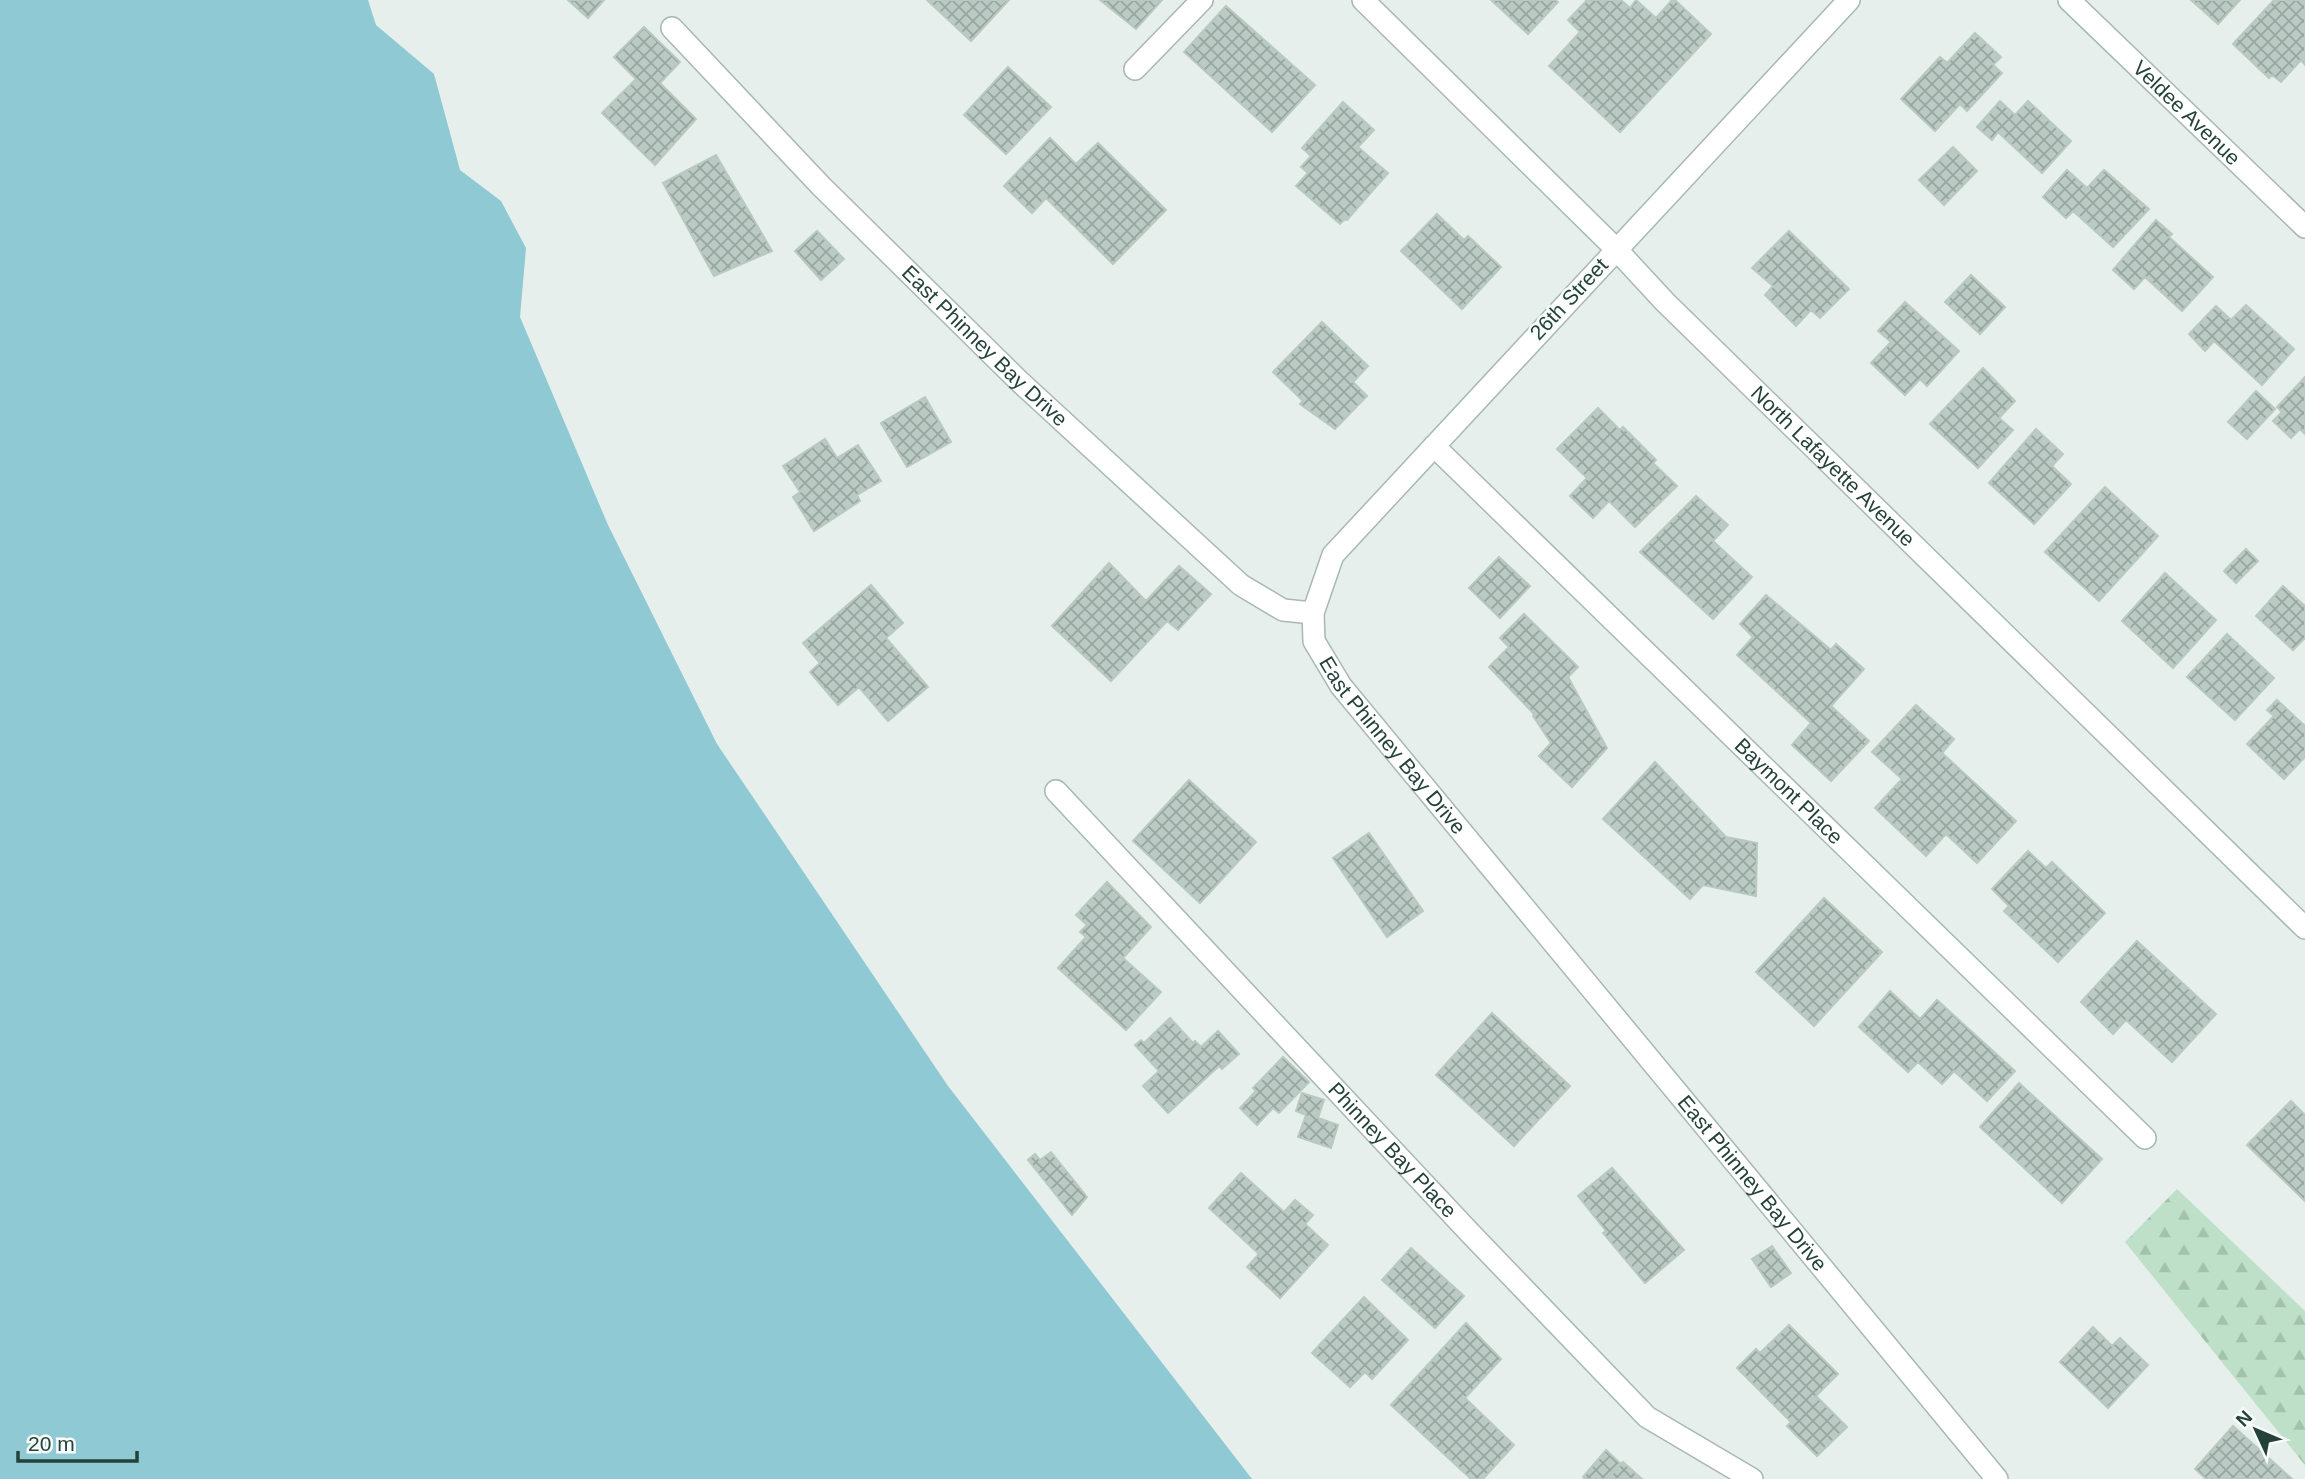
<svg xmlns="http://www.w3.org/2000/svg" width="2305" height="1479" font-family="Helvetica,sans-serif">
<defs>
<pattern id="forest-firs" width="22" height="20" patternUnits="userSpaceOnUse" patternTransform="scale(1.75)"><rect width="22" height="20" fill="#bfe0c8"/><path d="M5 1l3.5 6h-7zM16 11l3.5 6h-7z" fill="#a4c1ad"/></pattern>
<pattern id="building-cross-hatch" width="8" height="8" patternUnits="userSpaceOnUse" patternTransform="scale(1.75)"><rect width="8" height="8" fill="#bbcac4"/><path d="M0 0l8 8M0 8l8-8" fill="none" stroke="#98a6a0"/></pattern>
</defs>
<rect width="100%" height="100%" fill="#e6efeb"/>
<!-- forest -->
<path fill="url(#forest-firs)" d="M2177,1189L2305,1311V1465L2125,1242Z"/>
<!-- water -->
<path fill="#8ec9d4" d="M0,0H368L376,25L434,74L460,170L501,201L526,248L520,317L608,525L717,744L948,1086L1252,1479H0Z"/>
<!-- building -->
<path fill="url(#building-cross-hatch)" stroke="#b8c9c2" stroke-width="2" d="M568,0H604L588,18Z
M927,0H1009L971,41Z
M1100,0H1162L1136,29Z
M1491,0H1555L1558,2L1528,34Z
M1587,0H1621L1630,8L1636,0L1656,18L1672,0H1675L1711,34L1620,132L1549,66L1580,32L1568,20Z
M2191,0H2240L2218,24Z
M2274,0H2305V65L2301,60L2281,82L2272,75L2269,78L2233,44Z
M1226,6L1315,85L1272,132L1184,52Z
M644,27L680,62L660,83L696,119L655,165L602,113L636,79L614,57Z
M1975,33L2001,57L1993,65L2002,73L1967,111L1960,104L1935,131L1901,99L1940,57L1947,63Z
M1008,67L1051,107L1006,154L964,115Z
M2000,101L2015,115L2028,101L2071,141L2042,173L1998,132L1992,140L1977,127Z
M1343,102L1374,130L1358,147L1388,173L1347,220L1345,219L1340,224L1296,186L1308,173L1301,167L1311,156L1302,148Z
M1050,138L1076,164L1098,143L1166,210L1113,264L1046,198L1032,213L1004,186Z
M1953,147L1977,171L1944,205L1919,180Z
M716,155L772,251L714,276L663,183Z
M2067,170L2087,188L2104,170L2149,209L2113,247L2073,211L2066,218L2043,197Z
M1437,214L1464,240L1468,236L1501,267L1462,309L1401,251Z
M2156,220L2172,234L2169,237L2213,277L2182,311L2145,277L2134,289L2113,270Z
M817,231L844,259L821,280L795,251Z
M1789,231L1849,289L1820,318L1811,310L1796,326L1765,295L1773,286L1752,268Z
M1971,275L2005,307L1980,334L1945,302Z
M1905,302L1959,351L1927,386L1920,379L1905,395L1871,363L1891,342L1878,331Z
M2246,305L2294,349L2262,385L2214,341L2205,351L2189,334L2216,306L2231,320Z
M1322,322L1368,366L1353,382L1367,396L1335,429L1300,404L1303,401L1273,372Z
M1983,368L2015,401L1999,418L2013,430L1978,468L1930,424Z
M2305,377V434L2300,429L2291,438L2273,421L2282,412L2277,407Z
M2256,391L2275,409L2247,439L2228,422Z
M925,397L951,442L907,467L881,423Z
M1598,408L1620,430L1623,427L1656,460L1653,463L1677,486L1635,527L1609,501L1593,518L1570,496L1587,478L1557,449Z
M2036,429L2063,454L2052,466L2071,484L2034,524L1989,483Z
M825,439L837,458L858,445L881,481L857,495L860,501L814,531L793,497L800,492L783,466Z
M2105,487L2158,536L2099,601L2045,552Z
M1696,496L1728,525L1713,541L1752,577L1713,619L1640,552Z
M2246,549L2258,561L2236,583L2224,571Z
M1499,557L1530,586L1500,618L1469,588Z
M1109,563L1146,601L1179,566L1211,594L1178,630L1167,621L1111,681L1052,626Z
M2165,573L2216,620L2173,668L2122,621Z
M871,585L903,623L886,638L928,687L888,721L859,687L838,705L810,672L820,663L803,643Z
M2283,586L2305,606V638L2293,650L2256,616Z
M1766,595L1831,650L1836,644L1864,669L1831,706L1869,741L1831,781L1792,745L1811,723L1737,655L1753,637L1740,624Z
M1524,614L1578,667L1568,677L1607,748L1572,787L1539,756L1551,743L1533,716L1534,714L1489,667L1509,647L1500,638Z
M2227,634L2274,678L2235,720L2187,677Z
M2277,700L2305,726V757L2284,779L2247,744L2274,716L2267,710Z
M1916,705L1954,739L1942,753L2016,821L1977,863L1946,834L1926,856L1875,808L1902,779L1872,752Z
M1655,762L1726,837L1757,843L1756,896L1703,885L1690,899L1603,819Z
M1189,780L1256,842L1200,903L1133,841Z
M1369,833L1423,911L1387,937L1333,858Z
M2028,851L2046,868L2052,862L2105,913L2058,962L2004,911L2009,906L1992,889Z
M1107,882L1151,927L1123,958L1161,992L1126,1030L1058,968L1086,937L1080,932L1087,925L1076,915Z
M1824,898L1882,952L1814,1026L1756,972Z
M2137,941L2216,1014L2172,1062L2126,1020L2113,1034L2081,1002Z
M1890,991L1920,1019L1937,1000L2015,1071L1987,1101L1954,1071L1942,1084L1918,1062L1908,1072L1859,1027Z
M1492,1013L1570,1086L1514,1146L1436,1075Z
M1170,1018L1193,1043L1195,1041L1201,1047L1218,1031L1239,1054L1222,1069L1219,1066L1168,1113L1143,1086L1159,1071L1135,1045L1141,1040L1144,1043Z
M1283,1057L1309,1082L1279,1113L1273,1108L1257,1125L1240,1108L1256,1091L1253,1088Z
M2019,1083L2102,1159L2062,1203L1980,1127Z
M1302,1093L1324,1100L1318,1118L1338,1125L1331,1148L1298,1137L1306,1115L1296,1111Z
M2291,1101L2305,1115V1201L2247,1145Z
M1051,1152L1087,1197L1072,1215L1028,1160L1035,1154L1040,1160Z
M1612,1168L1684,1250L1645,1283L1603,1233L1606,1231L1578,1196Z
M1241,1173L1284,1212L1295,1200L1313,1215L1305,1224L1328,1245L1280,1298L1247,1267L1259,1254L1209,1208Z
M1772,1246L1791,1273L1771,1287L1752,1259Z
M1411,1248L1464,1296L1435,1328L1382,1280Z
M1364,1297L1408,1340L1372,1379L1365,1372L1350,1387L1312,1353Z
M1466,1323L1501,1359L1465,1398L1514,1445L1483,1479H1471L1391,1405Z
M1789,1325L1838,1374L1816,1396L1847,1427L1817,1456L1787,1426L1791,1422L1737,1368L1756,1349L1760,1353Z
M2093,1327L2112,1346L2120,1338L2148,1365L2108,1408L2060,1362Z
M2233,1426L2292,1479H2206L2195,1469Z
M1606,1450L1620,1463L1605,1479H1585L1583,1477Z
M1623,1462L1642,1479H1607Z"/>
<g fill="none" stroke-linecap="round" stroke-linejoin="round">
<!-- service casing -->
<g stroke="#a8b8b2" stroke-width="24">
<path id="service" d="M1135,69L1202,0"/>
</g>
<!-- minor casing -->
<g stroke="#a8b8b2" stroke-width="24">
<g id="minor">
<path id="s1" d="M1363,0L1616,249L1665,302L2305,928"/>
<path id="s2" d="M2069,0L2305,227"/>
<path id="s3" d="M672,28L821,186L1019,381L1241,585L1283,610L1313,613"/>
<path id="s4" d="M1434,446L2145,1138"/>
<path id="s5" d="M1056,791L1470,1233L1647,1417L1752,1479"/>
</g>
</g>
<!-- tertiary casing -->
<g stroke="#a8b8b2" stroke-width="24">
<g id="tertiary">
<path id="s6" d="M1849,0L1333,555L1313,613L1314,641L1341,686L1997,1479"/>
</g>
</g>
<!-- service -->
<use href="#service" stroke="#fff" stroke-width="21"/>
<!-- minor -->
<use href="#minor" stroke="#fff" stroke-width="21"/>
<!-- tertiary -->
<use href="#tertiary" stroke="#fff" stroke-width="21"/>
</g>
<g text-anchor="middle" stroke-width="5" stroke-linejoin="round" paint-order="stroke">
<!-- street labels -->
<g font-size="21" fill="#24423a" stroke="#f7fbf9">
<text dy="7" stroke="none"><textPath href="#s2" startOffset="163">Veldee Avenue</textPath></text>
<text transform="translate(1569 299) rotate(-47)" y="7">26th Street</text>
<text dy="7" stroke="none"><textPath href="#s3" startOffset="446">East Phinney Bay Drive</textPath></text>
<text dy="7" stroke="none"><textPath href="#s1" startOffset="662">North Lafayette Avenue</textPath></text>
<text dy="7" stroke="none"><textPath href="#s6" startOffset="978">East Phinney Bay Drive</textPath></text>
<text dy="7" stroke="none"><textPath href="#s4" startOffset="495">Baymont Place</textPath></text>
<text dy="7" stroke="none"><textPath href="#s5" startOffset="492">Phinney Bay Place</textPath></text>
<text dy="7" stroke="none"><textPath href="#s6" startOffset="1545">East Phinney Bay Drive</textPath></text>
</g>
</g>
<!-- north arrow -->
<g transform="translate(2256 1430) rotate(314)" stroke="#f7fbf9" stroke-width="5" paint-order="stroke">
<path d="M0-5L12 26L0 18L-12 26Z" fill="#24423a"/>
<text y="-10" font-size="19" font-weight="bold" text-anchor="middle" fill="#24423a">N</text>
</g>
<!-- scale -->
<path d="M18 1451v10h119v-10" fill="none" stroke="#24423a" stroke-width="3.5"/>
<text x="28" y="1451" font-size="21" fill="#24423a" stroke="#f7fbf9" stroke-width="5" paint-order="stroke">20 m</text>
</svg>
